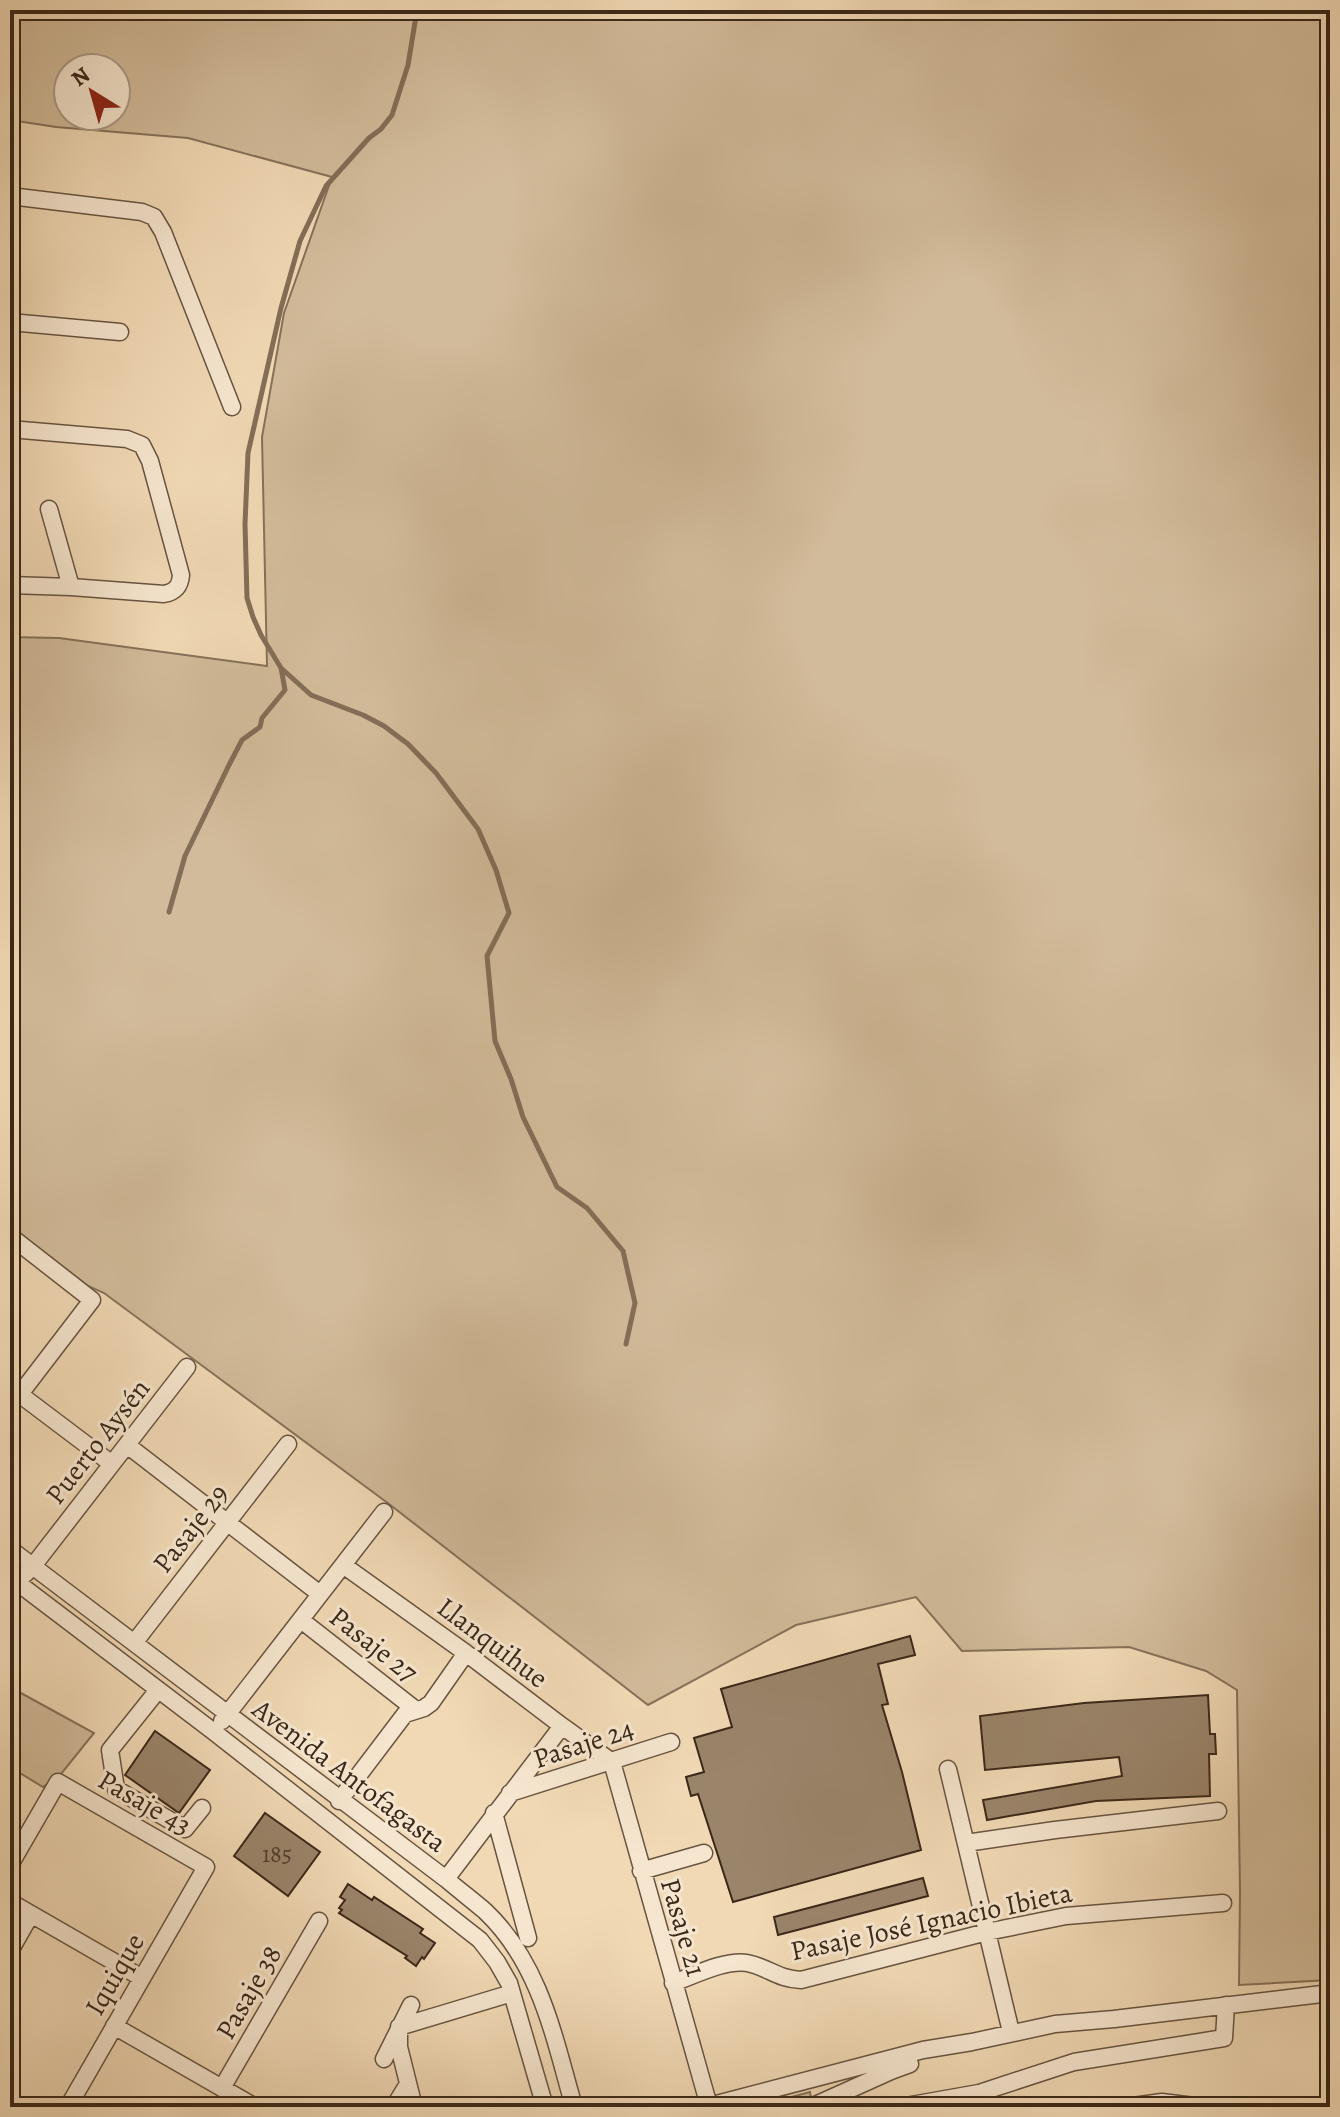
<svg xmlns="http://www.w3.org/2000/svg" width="1340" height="2117" font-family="Alegreya,serif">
<rect width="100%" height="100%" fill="#f1d9b5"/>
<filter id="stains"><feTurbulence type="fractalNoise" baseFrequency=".0025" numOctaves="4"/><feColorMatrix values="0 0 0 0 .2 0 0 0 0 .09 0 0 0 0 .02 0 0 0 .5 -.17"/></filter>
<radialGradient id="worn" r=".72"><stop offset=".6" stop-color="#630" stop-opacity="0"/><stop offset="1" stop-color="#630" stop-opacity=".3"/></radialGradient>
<!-- green -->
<path fill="#d2bb9a" stroke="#86725a" stroke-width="2" fill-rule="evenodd" d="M10,10H1330V1980L1239,1985L1240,1891L1237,1690L1206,1671L1129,1647L962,1651L916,1597L796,1625L648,1705L389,1504L104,1293L88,1286L10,1226V637L59,638L267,666L262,437L284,313L332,177L188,138L56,127L10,120ZM68,68H116V116H68Z
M10,1687L94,1733L61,1774L43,1787L10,1767Z
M810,2092L811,2098L791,2107H754Z"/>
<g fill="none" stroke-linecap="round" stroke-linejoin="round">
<!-- stream -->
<path stroke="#836e57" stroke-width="5" d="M417,10L408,65L392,115L381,129L369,138L326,186L300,241L281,308L248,453L245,524L247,598L253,617L261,635L281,668L311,695L363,715L384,726L408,744L436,773L478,829L496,870L509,913L487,956L495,1041L511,1079L523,1117L557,1187L587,1208L623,1251L635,1303L626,1344
M169,912L185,856L229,765L242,740L260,727L262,718L285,690L281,668"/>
</g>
<!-- building -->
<path fill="#9a846a" stroke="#3b2819" stroke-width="2" d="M910,1636L915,1655L878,1664L888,1704L882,1705L902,1772L921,1850L733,1902L698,1794L691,1796L686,1777L704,1772L694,1738L732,1727L721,1689Z
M1208,1695L1210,1734H1215L1216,1754H1209L1210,1796L1096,1801L987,1820L983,1800L1122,1776L1119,1757L985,1770L980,1716L1084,1703Z
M155,1731L210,1770L179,1813L125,1775Z
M265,1813L320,1852L288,1896L234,1856Z
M923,1878L928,1896L778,1935L774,1917Z
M348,1884L372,1900L374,1897L423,1929L420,1933L435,1943L424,1959L422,1957L416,1966L405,1958L407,1956L339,1913L342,1910L339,1908L345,1900L340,1897Z"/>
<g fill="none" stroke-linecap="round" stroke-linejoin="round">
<!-- minor casing -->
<g stroke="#685440" stroke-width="19">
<path id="minor" d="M10,196L142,212L154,217L163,232L232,407
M10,322L120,332
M10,429L127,439L142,445L150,461L181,575C180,587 175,592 164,594L71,587L10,585
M49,509L71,587
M10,1236L92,1300L20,1394
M10,1387L112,1464
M127,1445L320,1594
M10,1549L446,1879C459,1890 472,1900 485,1911C540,1963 554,2037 574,2107
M343,1565L466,1653L562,1726L612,1762
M25,1574L33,1566L187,1367
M10,1577L214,1732L480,1940L497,1962L509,1983L545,2107
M301,1620L416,1710
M134,1643L288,1444
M158,1690L110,1750L116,1789L185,1829L202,1808
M222,1721L384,1512
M612,1762L709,2106
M948,1769L1011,2032
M510,1793L671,1742
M339,1801L405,1714L424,1708L431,1703L466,1653
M494,1813L528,1938
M966,1843L1055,1830L1218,1811
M10,1865L58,1782L206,1867L68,2107
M641,1871L704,1853
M446,1879L562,1726
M10,1902L142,1978
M10,1951L31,1914
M673,1983C693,1976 726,1959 747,1963C768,1967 777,1979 801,1980L987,1932L1066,1916L1223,1903
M114,2026L255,2107
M384,2059L411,2005
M222,2088L319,1921
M394,2107L408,2084
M414,2107L399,2047V2027L512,1993
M705,2107L923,2050L972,2042L1055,2024L1114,2019L1330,1993
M811,2107L891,2071L910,2064
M900,2107L979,2093L1074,2062L1224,2038L1226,2005
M1126,2107L1162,2102L1202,2107"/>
</g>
<!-- minor -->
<use href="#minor" stroke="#f6e6cf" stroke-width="16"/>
</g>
<g text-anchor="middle" stroke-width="6" stroke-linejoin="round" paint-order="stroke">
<!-- number labels -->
<g font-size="24" fill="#533f2d">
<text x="277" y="1862">185</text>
</g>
<!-- street labels -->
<g font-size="28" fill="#3b2819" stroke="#f6e6cf">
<text transform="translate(97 1441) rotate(-52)" y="10">Puerto Aysén</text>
<text transform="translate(190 1528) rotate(-52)" y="10">Pasaje 29</text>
<text transform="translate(493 1642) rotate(37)" y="10">Llanquihue</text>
<text transform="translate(374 1644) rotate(38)" y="10">Pasaje 27</text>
<text transform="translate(583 1743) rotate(-18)" y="10">Pasaje 24</text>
<text transform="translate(350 1775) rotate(37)" y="10">Avenida Antofagasta</text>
<text transform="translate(145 1802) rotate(30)" y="10">Pasaje 43</text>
<text transform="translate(931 1921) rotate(-12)" y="10">Pasaje José Ignacio Ibieta</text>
<text transform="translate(684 1927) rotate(74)" y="10">Pasaje 21</text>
<text transform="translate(114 1974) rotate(-60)" y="10">Iquique</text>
<text transform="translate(248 1992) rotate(-60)" y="10">Pasaje 38</text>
</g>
</g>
<!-- margin -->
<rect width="1340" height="2117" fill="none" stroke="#f1d9b5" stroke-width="40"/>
<rect x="12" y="12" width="1316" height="2093" fill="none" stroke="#3b2819" stroke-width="4"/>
<rect x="20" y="20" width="1300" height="2077" fill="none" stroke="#3b2819" stroke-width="2"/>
<!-- north arrow -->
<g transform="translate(92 92) rotate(323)"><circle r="38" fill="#f6e6cf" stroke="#ab9a86" stroke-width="2"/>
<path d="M0-6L14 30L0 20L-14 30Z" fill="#8f2418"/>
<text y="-12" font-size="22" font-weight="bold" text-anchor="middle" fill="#3b2819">N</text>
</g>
<rect width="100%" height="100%" filter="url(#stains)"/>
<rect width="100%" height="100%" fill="url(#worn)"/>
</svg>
